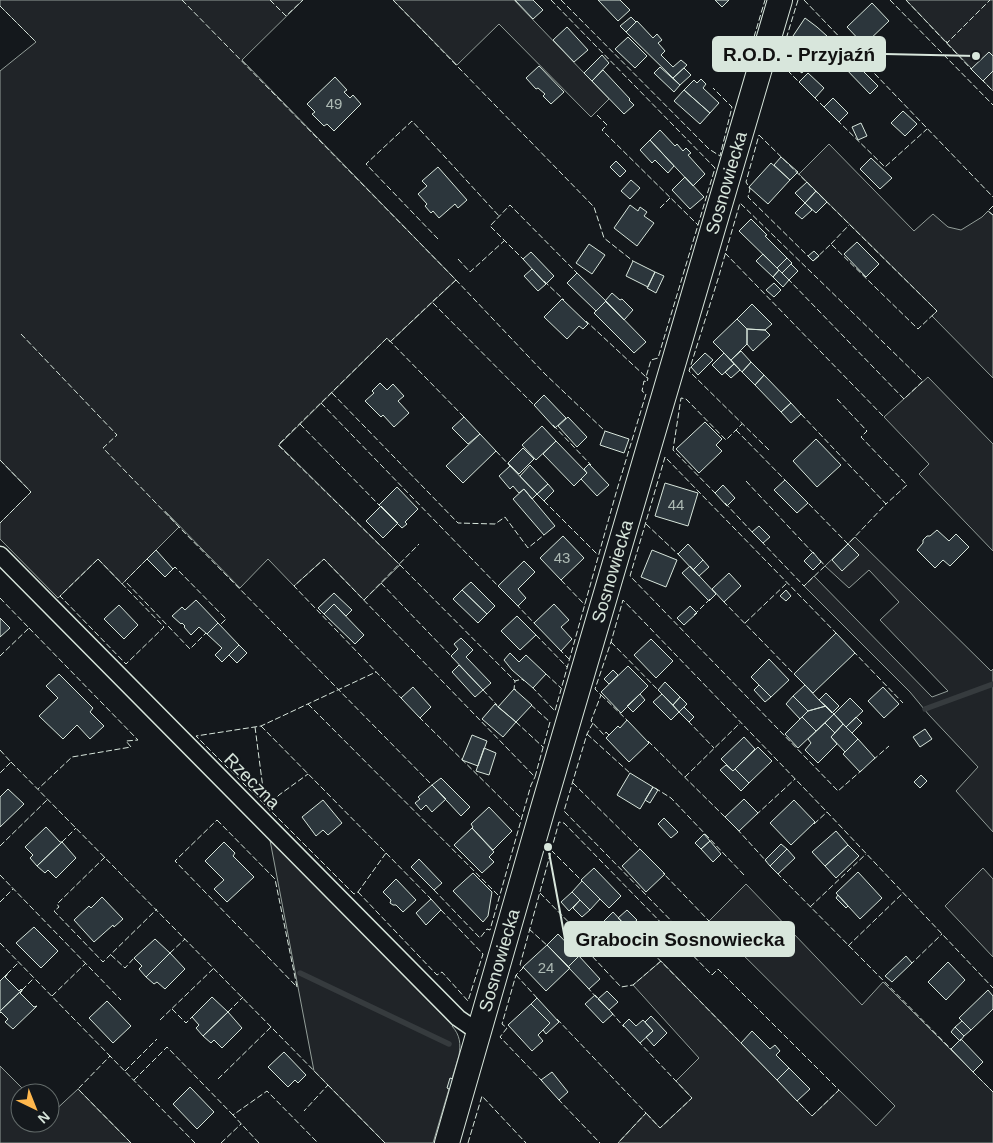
<svg xmlns="http://www.w3.org/2000/svg" width="993" height="1143" font-family="Arial,sans-serif">
<rect width="100%" height="100%" fill="#14181c"/>
<!-- green -->
<path fill="#202428" stroke="#939e99" d="M0,0H303L242,60L456,280L390,342L387,338L279,445L400,565L364,600L324,559L294,586L268,559L240,588L165,511L179,527L122,584L98,559L58,598L0,539V523L31,492L0,460V71L36,42L0,6Z
M393,0H514L609,99L591,117L499,24L457,65Z
M906,0H993V91Z
M829,144L914,231L933,214L948,227L961,230L982,217L988,211L993,215V378L932,316L937,311L799,174Z
M928,377L993,444V551L919,474L929,464L884,417Z
M855,537L991,671L993,669V832L956,791L978,767L929,715L910,692L804,586L814,576L932,697L948,691L880,620L899,602L869,570L849,588L825,566Z
M269,835L455,1023L452,1026C460,1035 461,1044 459,1055L433,1143H385L314,1071Z
M983,868L993,879V957L945,906Z
M746,884L862,1005L883,982L993,1092V1143H618L646,1113L660,1128L692,1098L676,1081L699,1058L633,985L661,961L812,1116L839,1090L876,1126L895,1106L709,921Z
M0,1066L27,1093H20V1123H50V1115L78,1089L131,1143H0Z"/>
<g fill="none" stroke-linecap="round" stroke-linejoin="round">
<!-- stream -->
<path stroke="#363b3e" stroke-width="5.5" d="M925,709L993,684
M300,973L449,1044"/>
</g>
<!-- building -->
<path fill="#2c363c" stroke="#d8e6dc" d="M515,0H533L543,10L533,19Z
M598,0H620L630,10L618,21Z
M715,0H729L722,7Z
M872,3L889,21L864,45L847,27Z
M631,17L636,22L626,32L620,26Z
M805,18L817,27L827,36L823,42L828,46L821,56L793,36Z
M637,21L653,38L657,34L662,40L658,43L665,51L661,55L673,67L681,60L687,65L673,78L626,32Z
M567,27L588,50L574,62L553,40Z
M793,36L816,53L815,55L820,58L816,64L810,61L802,73L779,57Z
M628,37L647,56L635,68L615,49Z
M989,52L993,56V71L983,81L971,69Z
M602,55L609,63L592,81L584,73Z
M851,59L878,86L870,94L843,66Z
M539,66L564,92L551,104L543,96L545,94L538,88L536,89L526,78Z
M660,67L680,85L674,92L654,73Z
M684,68L691,75L680,85L673,78Z
M603,70L630,99L629,100L634,105L624,114L592,81Z
M808,73L824,88L815,98L799,82Z
M335,77L347,90L344,92L350,98L353,95L361,104L334,131L327,124L324,126L312,114L315,112L307,104Z
M701,79L706,84L703,88L719,103L710,113L684,90L694,80L697,83Z
M684,90L710,113L700,124L674,101Z
M833,98L848,113L839,122L824,107Z
M903,111L917,124L905,136L891,123Z
M861,123L867,136L858,140L852,127Z
M660,130L675,146L677,144L683,151L686,148L691,153L688,155L705,174L693,186L650,140Z
M650,140L674,166L668,173L655,160L652,163L640,150Z
M781,157L798,172L790,180L774,165Z
M871,158L892,178L880,189L860,169Z
M616,161L626,171L620,177L610,167Z
M771,163L790,180L768,204L749,187Z
M438,167L467,200L458,208L455,204L439,218L433,211L431,213L425,206L427,204L418,194L427,186L422,181Z
M685,177L704,197L690,209L672,190Z
M631,180L640,188L630,199L621,191Z
M807,182L816,191L805,203L795,193Z
M816,191L827,202L816,213L805,203Z
M805,203L812,210L802,219L795,213Z
M630,205L638,211L640,207L647,212L644,216L654,223L637,246L614,228Z
M751,219L767,235L765,236L787,258L777,268L739,231Z
M857,242L879,264L866,277L844,254Z
M589,244L605,255L592,274L576,263Z
M814,251L819,256L813,261L808,256Z
M531,252L554,276L546,284L523,259Z
M763,254L779,270L773,277L756,261Z
M787,258L792,263L782,273L777,268Z
M633,261L655,272L648,287L626,276Z
M791,264L798,271L789,280L782,273Z
M532,269L546,284L538,291L524,276Z
M779,270L789,280L783,287L773,277Z
M655,272L664,276L656,293L647,288Z
M577,273L606,301L596,311L567,283Z
M774,283L781,290L774,297L766,290Z
M612,293L620,300L622,299L633,310L624,320L605,301Z
M562,299L588,324L583,329L579,326L567,339L544,317Z
M606,301L646,342L634,353L594,313Z
M752,304L772,324L765,330L747,329L737,319Z
M737,319L747,329V344L731,360L713,342Z
M747,329L765,330L770,335L753,351L747,344Z
M741,351L751,362L742,372L731,360Z
M705,353L713,360L698,375L691,367Z
M724,353L734,364L722,375L712,365Z
M751,362L764,375L755,385L742,372Z
M734,364L740,370L731,378L725,372Z
M764,375L791,403L781,412L755,385Z
M380,383L387,390L393,384L404,396L398,401L409,413L394,427L383,415L381,417L365,401L374,393L372,391Z
M544,395L566,418L555,428L534,405Z
M791,403L801,414L791,423L781,412Z
M464,417L480,434L468,444L452,428Z
M568,417L587,437L577,447L558,426Z
M705,422L722,439L716,445L722,451L699,473L676,449Z
M542,426L556,441L536,460L522,445Z
M605,431L629,439L624,453L600,445Z
M480,434L496,451L463,483L446,466Z
M816,439L841,465L817,487L793,461Z
M556,441L587,473L574,486L543,454Z
M523,448L534,459L519,474L508,463Z
M589,464L609,485L597,496L581,479L587,473L584,469Z
M530,465L548,484L537,494L520,476Z
M510,466L537,494L532,499L524,489L519,493L513,486L510,489L499,476Z
M785,480L808,503L797,513L774,490Z
M665,483L698,493L688,526L655,516Z
M548,484L554,491L544,501L537,494Z
M723,485L735,498L727,506L715,493Z
M397,487L418,509L405,522L407,524L402,528L379,505Z
M524,489L555,526L544,535L513,499Z
M381,506L398,523L383,538L366,521Z
M759,526L770,537L763,543L752,532Z
M937,530L949,541L956,534L969,547L950,566L943,560L935,568L917,550L923,543V540L927,536H930Z
M563,536L584,558L561,580L540,558Z
M688,544L703,560L693,570L678,554Z
M848,544L859,555L842,571L832,560Z
M156,550L173,569L165,577L147,559Z
M652,550L677,560L666,587L641,577Z
M813,552L821,562L813,570L804,561Z
M703,560L709,567L699,576L693,570Z
M524,561L535,572L518,589L526,598L518,606L498,586Z
M690,566L716,594L709,601L682,573Z
M729,573L741,586L724,602L712,589Z
M471,582L495,606L487,614L462,590Z
M462,590L487,614L478,623L453,599Z
M786,590L791,596L786,601L780,596Z
M334,593L352,610L346,616L334,604L324,614L318,608Z
M196,600L218,623L207,634L199,627L191,635L184,627L185,626L182,623L181,624L172,616L182,607L185,610Z
M334,604L364,635L355,644L324,614Z
M554,604L569,620L561,627L572,639L561,651L534,623Z
M119,605L138,625L124,639L104,619Z
M690,606L697,613L684,625L677,618Z
M517,616L536,635L520,650L501,631Z
M0,618L10,628L0,637Z
M218,623L239,645L222,662L215,655L222,648L207,634Z
M836,633L855,653L813,693L794,674Z
M461,638L473,650L466,657L491,683L483,690L451,656L458,649L454,644Z
M651,639L673,661L656,678L634,655Z
M239,645L247,653L237,663L229,655Z
M510,653L519,662L526,655L546,674L533,688L512,670L504,660Z
M769,659L789,680L771,697L751,677Z
M459,665L483,690L475,697L452,672Z
M628,666L648,686L621,713L601,692Z
M613,670L618,675L609,684L604,679Z
M59,674L93,708L90,712L104,726L90,739L77,725L63,739L39,716L58,698L46,686Z
M665,682L680,697L673,705L658,690Z
M759,685L771,697L765,702L754,690Z
M805,685L819,700L826,706L808,711L793,696Z
M413,687L431,707L420,718L401,698Z
M883,687L899,704L884,718L868,701Z
M514,689L532,705L516,722L498,707Z
M826,693L839,706L832,713L819,700Z
M640,694L645,700L633,712L627,706Z
M662,694L679,712L671,720L653,702Z
M793,696L808,711L800,719L786,704Z
M680,697L687,704L679,712L673,705Z
M850,698L863,711L846,727L834,714Z
M495,704L516,722L503,737L482,719Z
M826,706L834,714L816,731L802,717L808,711Z
M684,707L694,717L689,722L679,712Z
M834,714L843,724L835,733L825,723Z
M802,717L816,731L798,748L785,734Z
M856,717L862,723L852,733L846,727Z
M627,720L649,743L629,762L606,738L618,726L620,728Z
M825,723L835,733L831,737L837,744L818,763L805,750L811,743L808,739Z
M843,724L858,739L845,752L831,737Z
M925,729L932,739L920,747L913,737Z
M472,735L487,741L478,766L462,760Z
M744,737L755,749L733,771L721,759Z
M858,739L875,758L860,772L843,754Z
M758,747L772,761L749,783L735,769Z
M484,748L496,753L489,775L476,771Z
M726,765L733,771L735,769L749,783L741,791L720,770Z
M630,773L653,787L640,809L617,795Z
M921,775L927,781L920,788L914,782Z
M441,778L470,807L461,816L432,785Z
M432,785L446,799L432,812L426,805L421,810L415,803L420,799L418,797Z
M653,787L658,790L650,803L645,800Z
M8,789L24,804L0,827V797Z
M744,799L758,813L739,831L725,817Z
M323,800L342,823L328,835L323,830L316,836L302,817Z
M794,800L815,822L791,845L770,823Z
M489,807L512,831L493,850L472,828L473,827L471,824Z
M664,818L678,832L671,838L658,824Z
M46,827L60,842H62L37,866L30,858L33,855L25,847Z
M472,828L494,852L489,857L494,862L482,873L454,845Z
M836,831L848,845L825,866L812,852Z
M704,834L710,841L701,849L695,843Z
M710,841L721,854L713,862L701,849Z
M62,842L76,858L56,878L48,870L45,873L37,866Z
M224,842L235,853L233,856L254,877L227,902L214,889L224,880L205,861Z
M781,844L787,849L770,866L765,860Z
M848,845L859,856L836,878L825,866Z
M640,849L665,874L646,892L622,866Z
M787,849L795,858L778,874L770,866Z
M419,859L442,883L434,890L411,867Z
M594,868L621,896L609,908L581,880Z
M858,872L882,898L860,919L836,893Z
M473,873L492,892L488,916L483,922L453,891Z
M396,879L416,900L403,912L396,905H393L390,903L391,900L383,892Z
M582,881L600,899L590,910L572,892Z
M572,892L580,900L569,911L561,902Z
M838,895L848,906L846,908L836,898Z
M102,897L123,919L114,927L113,925L94,942L74,920L89,906L91,908Z
M431,899L441,910L426,925L416,913Z
M580,900L590,910L582,917L573,908Z
M627,910L637,920L628,928L618,918Z
M613,912L628,928L617,939L602,923Z
M34,927L58,951L41,968L16,943Z
M558,934L579,956L568,967L547,945Z
M155,939L170,953L146,977L139,969L142,966L134,958Z
M547,945L570,968L546,991L523,967Z
M170,953L185,969L165,989L157,982L154,984L146,977Z
M579,956L600,979L589,989L568,967Z
M906,956L912,963L892,982L885,976Z
M948,962L965,980L946,1000L928,982Z
M7,974V975L5,977L19,991L21,989L22,990L0,1011V981Z
M22,990V991L20,993L34,1007L37,1006L13,1029L5,1022L8,1019L1,1012L0,1013V1011Z
M988,990L993,996V1009L971,1030L959,1018Z
M607,991L618,1002L609,1010L598,999Z
M595,995L613,1014L603,1023L585,1004Z
M212,997L228,1012L203,1036L196,1028L199,1025L192,1017Z
M537,998L559,1022L546,1034L543,1030L550,1023L531,1004Z
M107,1001L131,1026L113,1043L89,1018Z
M531,1004L550,1023L538,1035L543,1041L532,1051L508,1025Z
M228,1012L242,1028L222,1048L214,1040L211,1043L203,1036Z
M651,1016L667,1033L654,1046L646,1037L653,1031L645,1022Z
M629,1019L636,1026L643,1020L653,1031L640,1043L623,1025Z
M962,1021L971,1030L964,1036L955,1027Z
M955,1027L964,1036L960,1041L951,1032Z
M752,1031L770,1049L775,1045L780,1051L776,1055L789,1068L777,1080L741,1043Z
M961,1039L983,1062L973,1072L951,1049Z
M284,1052L306,1075L298,1083L295,1080L288,1087L268,1067Z
M789,1068L810,1089L797,1101L777,1080Z
M552,1072L568,1092L559,1100L541,1080Z
M450,1078L453,1079L451,1090L447,1088Z
M190,1087L214,1112L197,1129L173,1104Z"/>
<g fill="none" stroke-linecap="round" stroke-linejoin="round">
<!-- street casing -->
<g stroke="#d8e6dc" stroke-width="19">
<path id="street" d="M0,555L458,1018L471,1027L480,1030"/>
</g>
<!-- secondary casing -->
<g stroke="#d8e6dc" stroke-width="26">
<g id="secondary">
<path id="s1" d="M447,1143L543,808L780,0"/>
</g>
</g>
<!-- street -->
<use href="#street" stroke="#14181c" stroke-width="16"/>
<!-- secondary -->
<use href="#secondary" stroke="#14181c" stroke-width="24"/>
<!-- fence -->
<path stroke="#d8e6dc" stroke-width="1" stroke-dasharray="6 2.5" stroke-linecap="butt" d="M182,0L456,280L545,374L605,431
M270,0L286,16L303,0
M393,0L594,207L604,238L633,261
M551,0L715,168L698,225L658,358L651,360L646,377L586,321
M561,0L709,149L720,156L732,107L713,88
M798,0L779,62L801,84
M804,0L993,197
M890,0L993,105
M906,0L972,70
M0,6L36,42
M754,37L765,0
M946,41L947,43L990,0
M981,79L993,91
M814,97L826,109
M597,115L607,125L602,130L698,225
M837,120L885,167L927,129
M759,135L937,311L918,329L831,244L813,261L748,197L750,189L746,182Z
M993,206L988,211L993,215
M660,208L670,198
M438,239L366,164L412,121L499,216
M831,244L849,225
M725,253L884,417
M458,259L470,272L504,241
M525,261L490,226L510,205L577,273
M456,280L432,302L536,407
M544,281L564,300
M21,334L117,435L103,448L179,527L432,785
M390,342L432,302
M332,393L458,523L495,524L505,517L528,548L544,535
M837,399L867,431L861,437L907,485L886,504
M321,403L500,588
M801,414L886,504L848,544L806,501
M464,417L387,338L278,445L400,565L515,681
M300,424L379,505
M553,425L591,465
M736,430L787,482
M769,450L689,371L718,279L740,203L923,381L904,399L789,280
M496,451L510,466
M0,460L31,492L0,523
M746,481L814,554
M716,494L673,450L681,398L686,399L726,440L742,424
M544,501L598,555
M725,503L754,534
M646,524L680,556
M761,541L804,586L825,566L819,559
M98,559L164,627L126,664L60,596Z
M147,559L125,581L190,649L206,633
M173,569L175,567L226,619L220,625
M561,580L585,605
M381,583L451,656
M0,598L29,628L0,656
M364,600L419,544
M723,601L794,674
M516,604L535,624
M694,615L710,599
M745,623L787,583
M29,628L138,740L126,741L131,747L72,757L38,789
M837,634L665,457L630,576L838,791L862,770
M536,635L567,667
M611,642L660,692
M559,649L569,659
M853,651L903,703
M546,674L561,688
M532,687L555,711L616,493L646,394L642,391L644,381L647,382L648,378L646,377
M483,690L497,705
M516,690L514,689L515,681L522,679L524,681
M601,695L628,721
M403,700L294,586L324,559L535,777L550,722L530,704
M308,704L500,897
M419,717L522,819
M688,721L714,748
M516,722L543,747
M593,723L587,734L564,811L690,940L709,921L663,873
M261,726L386,853L358,892L354,894L196,736L261,726L376,672
M255,727L265,804
M587,734L631,774
M609,735L606,732L604,735L591,721L601,695L595,689L611,642L623,600L827,812L993,988
M648,741L726,818
M0,750L11,762L0,773
M873,760L889,746
M11,762L328,1085L304,1111
M685,777L740,723
M573,783L642,851
M655,788L671,798L744,875
M270,811L273,801L279,795L308,774
M756,815L795,779
M217,820L275,879L297,987L175,861Z
M814,824L827,812
M737,829L767,862
M62,842L76,828
M0,846L48,799
M551,850L583,882
M386,853L431,899
M105,857L57,904L59,907L54,911L103,962L157,909
M777,873L951,1049
M0,875L121,1000
M434,890L480,938L487,929L490,930L531,785L535,777
M358,892L437,975L442,972L468,1001L483,954L441,910
M540,893L590,944V954L621,987L633,985L661,961
M0,902L13,889
M810,907L866,854
M529,929L549,947
M634,934L742,1044
M0,943L110,1056
M848,946L903,893
M170,953L185,939
M111,955L125,968L134,958
M910,965L942,934
M7,974L19,962
M516,975L538,999
M587,987L597,998
M22,990L34,978
M52,996L86,963
M172,1009L186,1023L192,1017
M228,1012L243,997
M611,1012L624,1027
M557,1019L646,1113L618,1143
M160,1020L214,968
M638,1041L692,1098L660,1128L646,1113
M125,1071L157,1039
M972,1071L993,1092
M218,1079L271,1027
M134,1080L167,1047L233,1115
M543,1082L500,1037L507,1028L502,1024L516,975L523,968L520,965L559,822L564,823L712,975L718,969L839,1090L812,1116L796,1100
M328,1085L385,1143
M558,1099L600,1143
M131,1143L78,1089L110,1056L195,1143
M221,1143L241,1124
M259,1143L233,1115L267,1091L318,1143
M468,1143L482,1096L526,1143"/>
</g>
<g text-anchor="middle" stroke-width="4" stroke-linejoin="round" paint-order="stroke">
<!-- number labels -->
<g font-size="15" fill="#adbab4">
<text x="334" y="109">49</text>
<text x="676" y="510">44</text>
<text x="562" y="563">43</text>
<text x="546" y="973">24</text>
</g>
<!-- street labels -->
<g font-size="18" fill="#d8e6dc" stroke="#14181c">
<text dy="6" stroke="none"><textPath href="#s1" startOffset="1000">Sosnowiecka</textPath></text>
<text dy="6" stroke="none"><textPath href="#s1" startOffset="595">Sosnowiecka</textPath></text>
<text transform="translate(252 781) rotate(45)" y="6">Rzeczna</text>
<text dy="6" stroke="none"><textPath href="#s1" startOffset="190">Sosnowiecka</textPath></text>
</g>
</g>
<!-- callouts -->
<path fill="none" stroke="#d8e6dc" stroke-width="2" d="M976 56L885 54M548 847L565 939"/>
<g fill="#d8e6dc" stroke="#14181c" stroke-width="2">
<circle cx="976" cy="56" r="5"/>
<circle cx="548" cy="847" r="5"/>
</g>
<g fill="#d8e6dc" stroke="#d8e6dc" stroke-width="2">
<rect x="713" y="37" width="172" height="34" rx="5"/>
<rect x="565" y="922" width="229" height="34" rx="5"/>
</g>
<g font-size="19" text-anchor="middle" font-weight="bold" fill="#111">
<text x="799" y="61">R.O.D. - Przyjaźń</text>
<text x="680" y="946">Grabocin Sosnowiecka</text>
</g>
<!-- north arrow -->
<g transform="translate(35 1108) rotate(137)"><circle r="24" fill="#14181c" stroke="#626a69"/>
<path d="M0-4L9 19L0 12L-9 19Z" fill="#ffb74d"/>
<text y="-8" font-size="14" font-weight="bold" text-anchor="middle" fill="#d8e6dc">N</text>
</g>
</svg>
